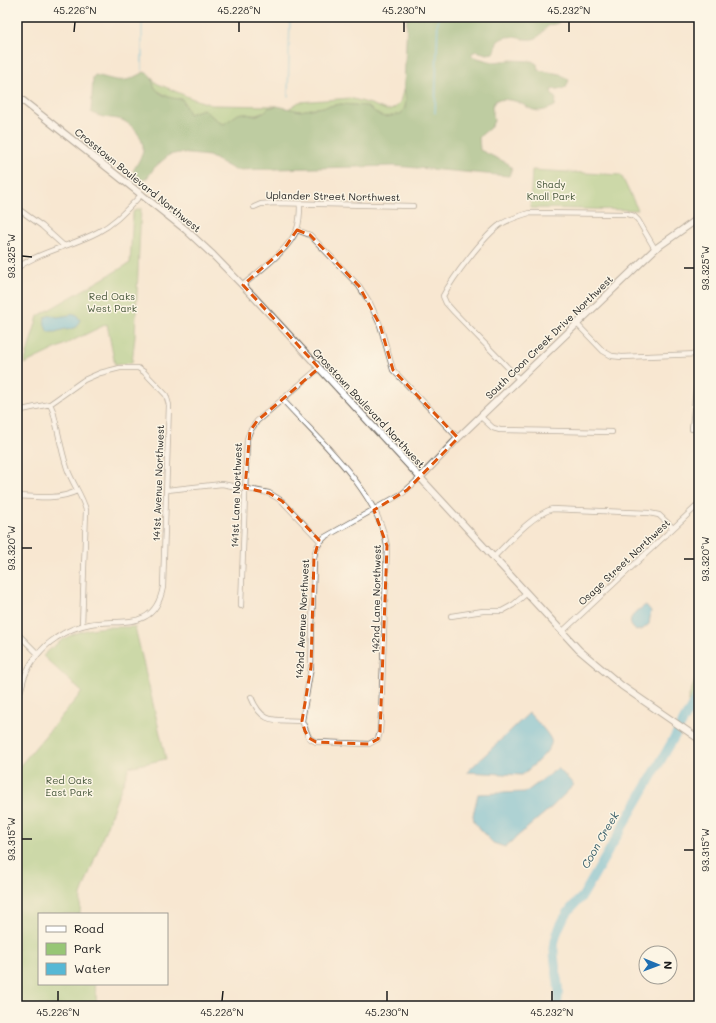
<svg xmlns="http://www.w3.org/2000/svg" width="716" height="1023" font-family="Mali,sans-serif">
<rect width="100%" height="100%" fill="#fcf5e5"/>
<filter id="ink" filterUnits="userSpaceOnUse"><feTurbulence type="fractalNoise" baseFrequency=".025" numOctaves="2"/><feDisplacementMap in="SourceGraphic" scale="8" xChannelSelector="R" yChannelSelector="G"/><feConvolveMatrix kernelMatrix="1 2 1 2 8 2 1 2 1" color-interpolation-filters="sRGB"/></filter>
<filter id="wash" filterUnits="userSpaceOnUse"><feTurbulence type="fractalNoise" baseFrequency=".012" numOctaves="4" result="noise"/><feDisplacementMap in="SourceGraphic" scale="16" xChannelSelector="R" yChannelSelector="G"/><feGaussianBlur stdDeviation="0.9" result="paint"/><feColorMatrix in="noise" values="0 0 0 0 0 0 0 0 0 0 0 0 0 0 0 0 0 1.4 0 .05"/><feComposite in="paint" operator="in"/></filter>
<g filter="url(#wash)">
<rect width="100%" height="100%" fill="#f8e7d1"/>
<!-- green -->
<path fill="#97c675" stroke="#5a7148" d="M152,77L156,83L191,98L212,105L277,106C260,110 263,119 243,113L234,117L225,124L219,122L203,109L189,114L182,99H172L155,89Z
M404,87C406,97 408,105 401,114L386,117L381,116L366,106L341,104L300,111L288,109L299,102L350,98L371,104L386,110H391L396,107L400,102Z
M532,170L621,175L638,210L530,208Z
M141,208L135,336L132,363L115,365L107,324L24,364L38,316L130,263L133,212Z
M106,627H135L166,759L129,767L81,895L80,914H39V984H95L97,1006H17V769L82,692L43,656C64,636 76,630 106,627Z
M699,670V714L689,712L688,699Z"/>
<!-- forest -->
<path fill="#79ab66" stroke="#4a6441" d="M407,17H561L558,23C555,24 549,25 547,27C542,32 540,38 533,39C518,41 510,31 497,42L496,49L494,53L487,54L476,51L471,54L474,57L493,62L511,60L532,61L537,64L538,70L560,74L569,80L566,88C560,90 556,88 551,90L552,94L556,99L555,106C529,119 530,102 509,100C505,99 500,100 496,100L492,106L494,121L491,127L479,137L480,150L507,163L512,168L509,176L395,166L235,170L209,156L179,153L169,155L154,168L148,177L143,181L138,177L133,171C136,165 142,157 143,151C145,138 130,121 118,119C106,117 101,118 91,112L93,77L95,75C107,77 117,83 130,79C135,77 139,74 144,72C156,76 150,82 156,89C161,96 173,99 182,99L189,114L203,109L219,122L224,124L238,114L243,113L254,116L264,113L268,108L277,106L300,111L341,104L366,106L381,116L386,117L401,114L405,108L406,100L404,87Z"/>
<!-- water -->
<path fill="#56b8d5" stroke="#396a78" d="M76,314L80,320L76,327L67,330L65,329L55,332H48C45,327 44,323 45,317L51,315L57,317Z
M646,605L651,611L649,624L643,629L636,631C623,620 635,612 646,605Z
M529,713C535,720 548,732 551,740C555,748 529,769 522,775L467,772Z
M558,768L574,785L554,805L505,847L493,843L474,822L473,815L478,794L526,792Z"/>
<g fill="none" stroke-linecap="round" stroke-linejoin="round">
<!-- stream -->
<path stroke="#56b8d5" stroke-width="1.5" d="M142,70V17
M288,96L290,17
M435,113L438,17"/>
<!-- river -->
<path stroke="#56b8d5" stroke-width="9" d="M557,1006C562,986 553,967 554,947C556,928 567,910 582,897L674,738L699,693"/>
</g>
</g>
<g filter="url(#ink)">
<g fill="none" stroke-linecap="round" stroke-linejoin="round">
<!-- street casing -->
<g stroke="#69635b" stroke-width="6">
<path id="street" d="M254,207L261,204L275,203L413,206
M17,208L42,226L64,246
M297,230L310,235L359,286L370,303L380,325L393,370L458,438
M17,268C41,251 72,246 98,232C116,223 128,208 142,194
M243,285C259,271 290,249 297,229C300,221 300,213 300,204
M577,324L603,351L612,356L622,357L699,354
M519,379L454,312L446,303L443,296C453,277 484,236 501,224C510,219 519,216 529,213L627,214L634,216L638,220L655,249
M282,399C319,440 378,491 387,546L381,716L380,732L378,739L369,744L316,742L309,738L302,721
M50,404L53,411C58,430 61,450 67,468C72,483 82,495 86,510L82,626
M17,411L50,404L84,380L100,373L120,368H138L144,372L166,395L169,405L163,587C155,631 123,619 90,624C79,626 66,631 56,638C42,647 30,662 24,678C22,685 21,692 17,698
M481,417L493,428L500,430L612,432
M692,429L696,389L699,377
M167,490L222,484L269,493L282,501L320,541
M17,496C38,497 58,500 77,491
M493,558C510,541 531,516 552,509L649,513L659,515L673,528
M241,606L247,439L250,431L257,421L319,368
M451,616L483,611H502L513,605L526,594
M562,632L699,504
M17,633L38,654
M251,697C263,726 275,719 302,721
M302,721L311,667L314,558C315,549 318,543 325,537L403,493L420,478"/>
</g>
<!-- secondary casing -->
<g stroke="#69635b" stroke-width="8">
<path id="secondary" d="M17,96L186,230L213,255L253,296L579,650L622,686L699,739
M420,478L458,438L655,249L699,218"/>
</g>
<!-- street -->
<use href="#street" stroke="#fff" stroke-width="4.5"/>
<!-- secondary -->
<use href="#secondary" stroke="#fff" stroke-width="6"/>
</g>
</g>
<!-- marked area -->
<path d="M0 0H716V1023H0ZM297,230L310,235L359,286L380,325L393,370L458,438L407,490L374,510L387,546L380,732L378,739L369,744L316,742L309,738L305,731L302,721L311,667L314,558L319,540L282,501L269,493L245,488L250,431L257,421L319,368L243,285L284,249Z" fill="#f8e7d1" fill-opacity=".55" fill-rule="evenodd"/>
<path fill="none" stroke="#de560d" stroke-width="3" stroke-dasharray="8 5" stroke-linejoin="round" d="M297,230L310,235L359,286L380,325L393,370L458,438L407,490L374,510L387,546L380,732L378,739L369,744L316,742L309,738L305,731L302,721L311,667L314,558L319,540L282,501L269,493L245,488L250,431L257,421L319,368L243,285L284,249Z"/>
<!-- ticks -->
<path fill="none" stroke="#1c1c1c" stroke-width="1.5" d="M74,32L75,22M239,32V22M404,32V22M569,32V22M22,256L32,257M684,268H694M22,548H32M684,559H694M22,839H32M684,850H694M58,1001V991M222,1001L223,991M387,1001V991M552,1001V991"/>
<g text-anchor="middle" stroke-width="3" stroke-linejoin="round" paint-order="stroke">
<!-- street labels -->
<g font-size="10" fill="#1c1c1c" stroke="#fcf5e5">
<text transform="translate(138 180) rotate(39)" y="4">Crosstown Boulevard Northwest</text>
<text transform="translate(333 196) rotate(1)" y="4">Uplander Street Northwest</text>
<text transform="translate(549 337) rotate(-44)" y="4">South Coon Creek Drive Northwest</text>
<text transform="translate(369 408) rotate(47)" y="4">Crosstown Boulevard Northwest</text>
<text transform="translate(158 483) rotate(-88)" y="4">141st Avenue Northwest</text>
<text transform="translate(236 495) rotate(-88)" y="4">141st Lane Northwest</text>
<text transform="translate(624 562) rotate(-43)" y="4">Osage Street Northwest</text>
<text transform="translate(376 599) rotate(-89)" y="4">142nd Lane Northwest</text>
<text transform="translate(302 619) rotate(-87)" y="4">142nd Avenue Northwest</text>
</g>
<!-- park labels -->
<g font-size="10" fill="#47583b" stroke="#fcf5e5">
<text x="551" y="188">Shady<tspan x="551" dy="12">Knoll Park</tspan></text>
<text x="112" y="300">Red Oaks<tspan x="112" dy="12">West Park</tspan></text>
<text x="69" y="784">Red Oaks<tspan x="69" dy="12">East Park</tspan></text>
</g>
<!-- water labels -->
<g font-size="11" font-style="italic" fill="#335a66" stroke="#fcf5e5">
<text transform="translate(600 840) rotate(-60)" y="4">Coon Creek</text>
</g>
</g>
<!-- margin -->
<rect width="716" height="1023" fill="none" stroke="#fcf5e5" stroke-width="44"/>
<!-- legend -->
<rect x="38" y="913" width="130" height="72" fill="#fcf5e5" stroke="#a29e95"/>
<rect x="46" y="926" width="20" height="6" fill="#ffffff" stroke="#a29e95"/>
<text x="74" y="933" font-size="12" fill="#1c1c1c">Road</text>
<rect x="46" y="943" width="20" height="12" fill="#97c675" stroke="#a29e95"/>
<text x="74" y="953" font-size="12" fill="#1c1c1c">Park</text>
<rect x="46" y="963" width="20" height="12" fill="#56b8d5" stroke="#a29e95"/>
<text x="74" y="973" font-size="12" fill="#1c1c1c">Water</text>
<!-- north arrow -->
<g transform="translate(658 965) rotate(91)"><circle r="19" fill="#fcf5e5" stroke="#a29e95"/>
<path d="M0-3L7 15L0 10L-7 15Z" fill="#1f6fb2"/>
<text y="-6" font-size="11" font-weight="bold" text-anchor="middle" fill="#1c1c1c">N</text>
</g>
<rect x="22" y="22" width="672" height="979" fill="none" stroke="#1c1c1c" stroke-width="1.5"/>
<g font-size="10" text-anchor="middle" fill="#1c1c1c">
<text x="75" y="14">45.226°N</text>
<text x="239" y="14">45.228°N</text>
<text x="404" y="14">45.230°N</text>
<text x="569" y="14">45.232°N</text>
<text transform="translate(11 256) rotate(-90)" y="4">93.325°W</text>
<text transform="translate(705 268) rotate(-90)" y="4">93.325°W</text>
<text transform="translate(11 548) rotate(-90)" y="4">93.320°W</text>
<text transform="translate(705 559) rotate(-90)" y="4">93.320°W</text>
<text transform="translate(11 839) rotate(-90)" y="4">93.315°W</text>
<text transform="translate(705 850) rotate(-90)" y="4">93.315°W</text>
<text x="58" y="1016">45.226°N</text>
<text x="222" y="1016">45.228°N</text>
<text x="387" y="1016">45.230°N</text>
<text x="552" y="1016">45.232°N</text>
</g>
</svg>
